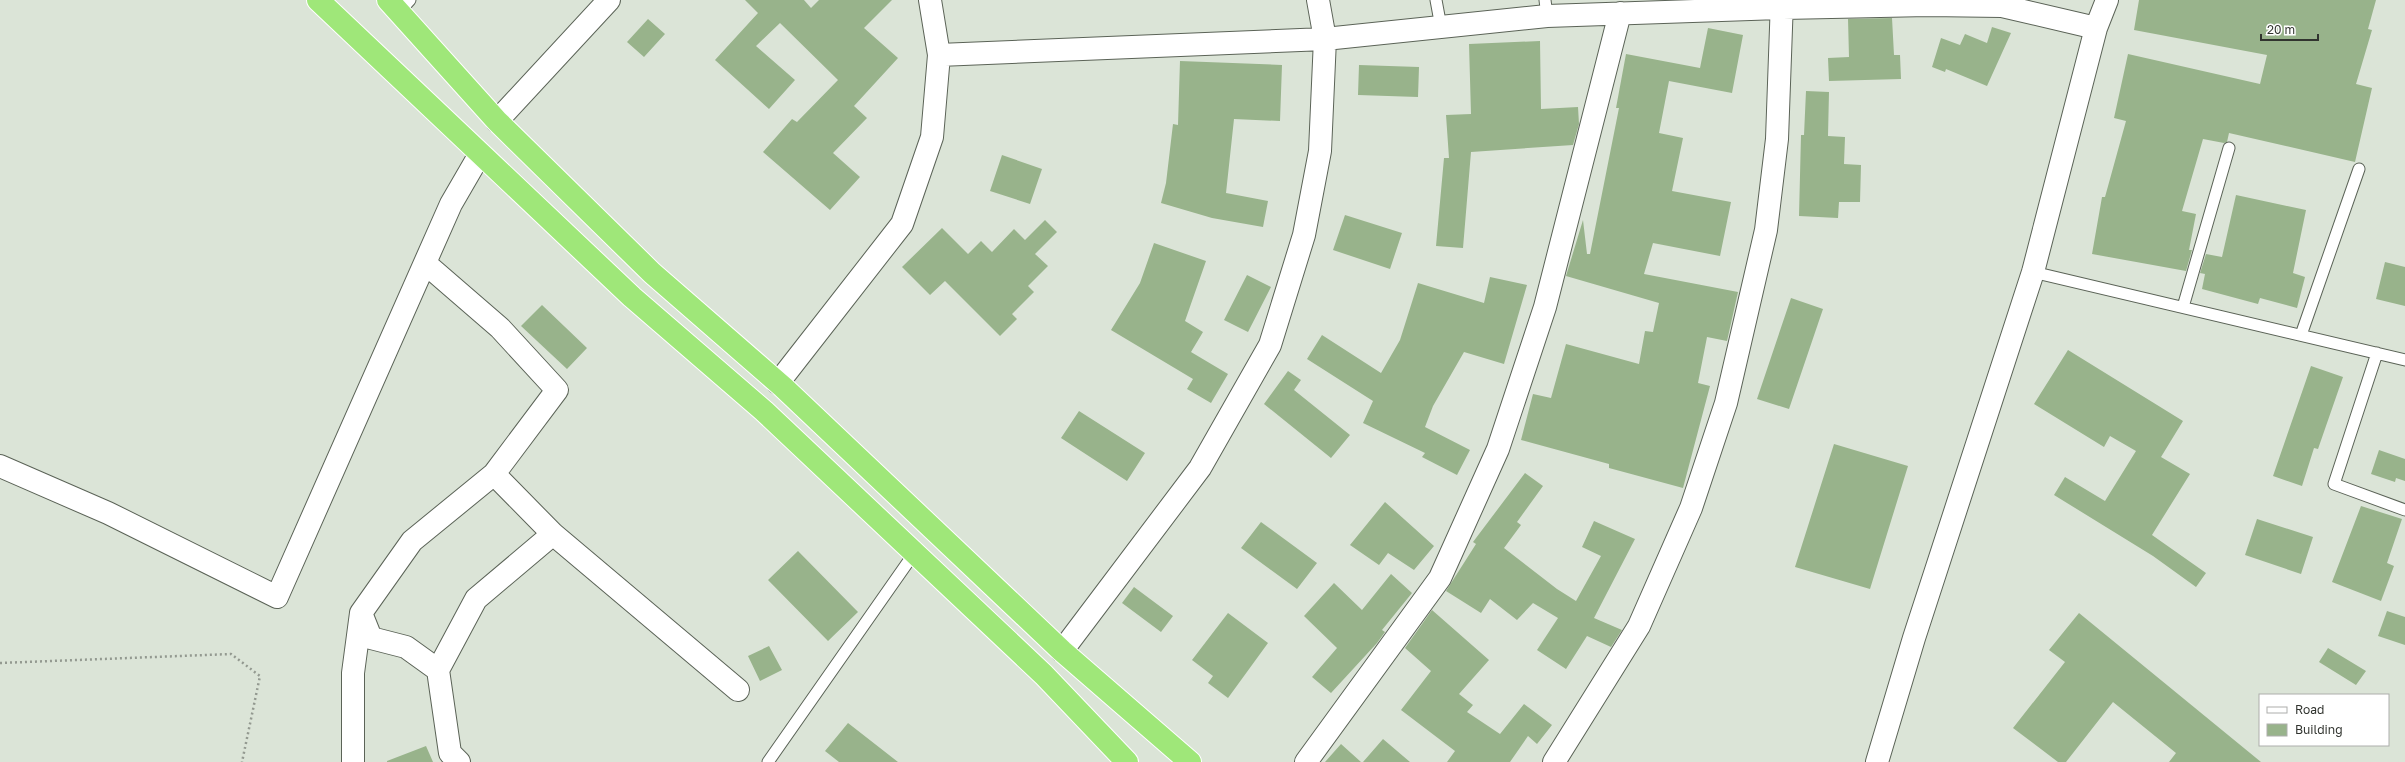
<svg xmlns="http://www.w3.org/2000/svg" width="2405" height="762" font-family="'Golos Text',sans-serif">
<rect width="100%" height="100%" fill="#dbe4d7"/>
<!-- building -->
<path fill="#98b38b" d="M745,0H804L811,8L819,0H892L864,28L898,58L854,106L867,118L833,153L860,177L830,210L763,152L792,119L797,122L838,80L780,23L756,46L795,80L769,109L715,60L758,13Z
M2139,0H2376L2368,29L2372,30L2356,84L2372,88L2355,162L2229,133L2227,142L2224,143L2203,139L2182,211L2196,214L2189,250H2192L2186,271L2092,254L2102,197H2105L2126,121L2114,118L2128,54L2260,84L2267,55L2134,30Z
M1892,18L1894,55H1900L1901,79L1829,81L1828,58L1849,57L1848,19Z
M648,19L665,34L644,57L627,42Z
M1992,27L2011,33L1987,86L1946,69L1945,72L1932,67L1941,38L1960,45L1965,34L1987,43Z
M1708,28L1743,35L1732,93L1669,81L1659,133L1683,138L1672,191L1731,202L1720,256L1653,243L1644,274L1738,292L1727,341L1707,337L1698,383L1710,386L1683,488L1609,468V464L1521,440L1533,394L1551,398L1566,344L1639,364L1645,331L1653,332L1659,303L1566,276L1583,220L1587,254H1590L1619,108H1616L1626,54L1700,68Z
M1540,41L1541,109L1578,107L1579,124L1573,145L1471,152L1463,248L1436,246L1444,158H1449L1446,115L1471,114L1469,44Z
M1180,61L1282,65L1280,121L1234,119L1226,193L1268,201L1263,227L1212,218L1161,203L1166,183L1173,124L1178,125Z
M1359,65L1419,67L1418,97L1358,95Z
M1806,91L1829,92L1828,136L1845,137L1844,164L1861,165L1860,202H1839L1838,218L1799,216L1801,135H1804Z
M1002,155L1042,169L1030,204L990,191Z
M2236,195L2306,210L2293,273L2305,277L2297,308L2260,298L2258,304L2202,289L2205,274L2200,273L2206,254L2222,257Z
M1345,215L1402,233L1390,269L1333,250Z
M1045,220L1057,232L1035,254L1048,266L1028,286L1034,292L1012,314L1017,319L1000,336L945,281L930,295L902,267L942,228L968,254L981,241L992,252L1014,229L1025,240Z
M1154,243L1206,261L1185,321L1203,332L1191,352L1228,374L1211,403L1187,389L1193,379L1111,330L1140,283Z
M2385,262L2405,267V306L2376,299Z
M1247,275L1271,287L1248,332L1224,320Z
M1490,277L1527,285L1504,364L1464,352L1433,406L1425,427L1470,450L1457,475L1422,457L1425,453L1363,423L1373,401L1307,359L1322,335L1381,373L1400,340L1418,283L1484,303Z
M1791,298L1823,309L1789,409L1757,399Z
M542,305L587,348L567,369L521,326Z
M2068,350L2183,421L2161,457L2190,474L2152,535L2206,573L2196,587L2153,556L2054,495L2065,477L2105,501L2136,451L2110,436L2104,447L2034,404Z
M2311,366L2343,377L2318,449L2314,448L2302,486L2273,476Z
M1288,371L1301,380L1294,390L1350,435L1331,458L1264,404Z
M1079,411L1145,453L1127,481L1061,438Z
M1834,444L1908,466L1870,589L1795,567Z
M2379,450L2405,459V481L2396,478L2395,482L2371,474Z
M1525,473L1543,486L1517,522L1521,525L1504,548L1557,589L1576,601L1601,556L1582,547L1594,521L1635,539L1594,618L1622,630L1611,647L1587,636L1566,669L1537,650L1558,618L1533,603L1517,620L1490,599L1481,613L1446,591L1476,544L1473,542Z
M1385,502L1434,546L1414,570L1388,553L1379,565L1350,545Z
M2361,506L2402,519L2387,563L2394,566L2381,601L2332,582Z
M2257,519L2313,537L2301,574L2245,555Z
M1261,522L1317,563L1297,589L1241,548Z
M798,551L858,612L828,641L768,580Z
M1391,574L1412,593L1382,630L1385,632L1377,643L1331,693L1312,677L1337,648L1304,616L1334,583L1362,610Z
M1134,587L1173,616L1161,632L1122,603Z
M1432,610L1489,660L1459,694L1473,705L1467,712L1500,734L1524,704L1552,725L1537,744L1528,736L1510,762H1447L1455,751L1401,710L1431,671L1405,648Z
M2387,611L2405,617V645L2378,636Z
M1228,613L1268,643L1228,698L1208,683L1213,676L1192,660Z
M2079,613L2261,762H2169L2176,753L2113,702L2066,762H2058L2013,728L2065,662L2049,650Z
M769,646L782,670L760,681L748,656Z
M2328,648L2366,671L2356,685L2319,662Z
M848,723L898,762H839L825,751Z
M1383,739L1410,762H1363Z
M1341,744L1361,762H1325Z
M426,746L433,762H387V761Z"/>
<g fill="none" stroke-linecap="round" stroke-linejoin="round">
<!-- lane casing -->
<g stroke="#5b6357" stroke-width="13">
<path id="lane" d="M1436,0L1441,27
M1545,0L1547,16
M399,12L410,0
M2033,272L2405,360
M2183,307L2229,148
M2301,335L2359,169
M2377,353L2334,484L2405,510
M768,762L915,552"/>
</g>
<!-- street casing -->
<g stroke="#5b6357" stroke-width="24">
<path id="street" d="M939,55L1325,39L1547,16L1783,8L1928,5L2002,6L2096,28
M497,121L609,0
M426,264L500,328L557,390L494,474L553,534L738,690
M778,383L902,224L932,137L939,55L930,0
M0,466L108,513L277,597L451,204L480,154
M361,613L371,638L406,647L438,670
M1062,651L1200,468L1270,345L1304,235L1320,151L1325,39L1318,0
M353,762V673L361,613L412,541L494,474
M459,762L450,753L438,670L476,599L553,534
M1306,762L1440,578L1498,449L1545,307L1620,13
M1554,762L1639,626L1691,508L1726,403L1766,230L1777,139L1782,0
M1877,762L1914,638L2033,272L2096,28L2107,0"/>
</g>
<!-- highway casing -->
<g stroke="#fff" stroke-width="24">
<path id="highway" d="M318,0L632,297L764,411L1044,675L1127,762
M388,0L497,121L652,273L783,387L1062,651L1190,762"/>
</g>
<!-- path -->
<path stroke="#939990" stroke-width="2.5" stroke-dasharray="2 3" stroke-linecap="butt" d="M0,663L231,654L260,676L242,762"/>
<!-- lane -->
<use href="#lane" stroke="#fff" stroke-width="11"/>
<!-- street -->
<use href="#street" stroke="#fff" stroke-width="22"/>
<!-- highway -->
<use href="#highway" stroke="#9fe779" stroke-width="22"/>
</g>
<!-- legend -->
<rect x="2259" y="694" width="130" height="52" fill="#ffffff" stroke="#adaeac"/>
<rect x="2267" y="707" width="20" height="6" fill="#ffffff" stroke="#adaeac"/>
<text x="2295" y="714" font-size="12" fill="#31342f">Road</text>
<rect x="2267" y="724" width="20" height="12" fill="#98b38b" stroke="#adaeac"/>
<text x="2295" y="734" font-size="12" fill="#31342f">Building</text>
<!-- scale -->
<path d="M2261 34v6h57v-6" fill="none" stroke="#31342f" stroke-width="2"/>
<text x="2267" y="34" font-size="12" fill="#31342f" stroke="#ffffff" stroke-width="3" paint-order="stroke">20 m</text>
</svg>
